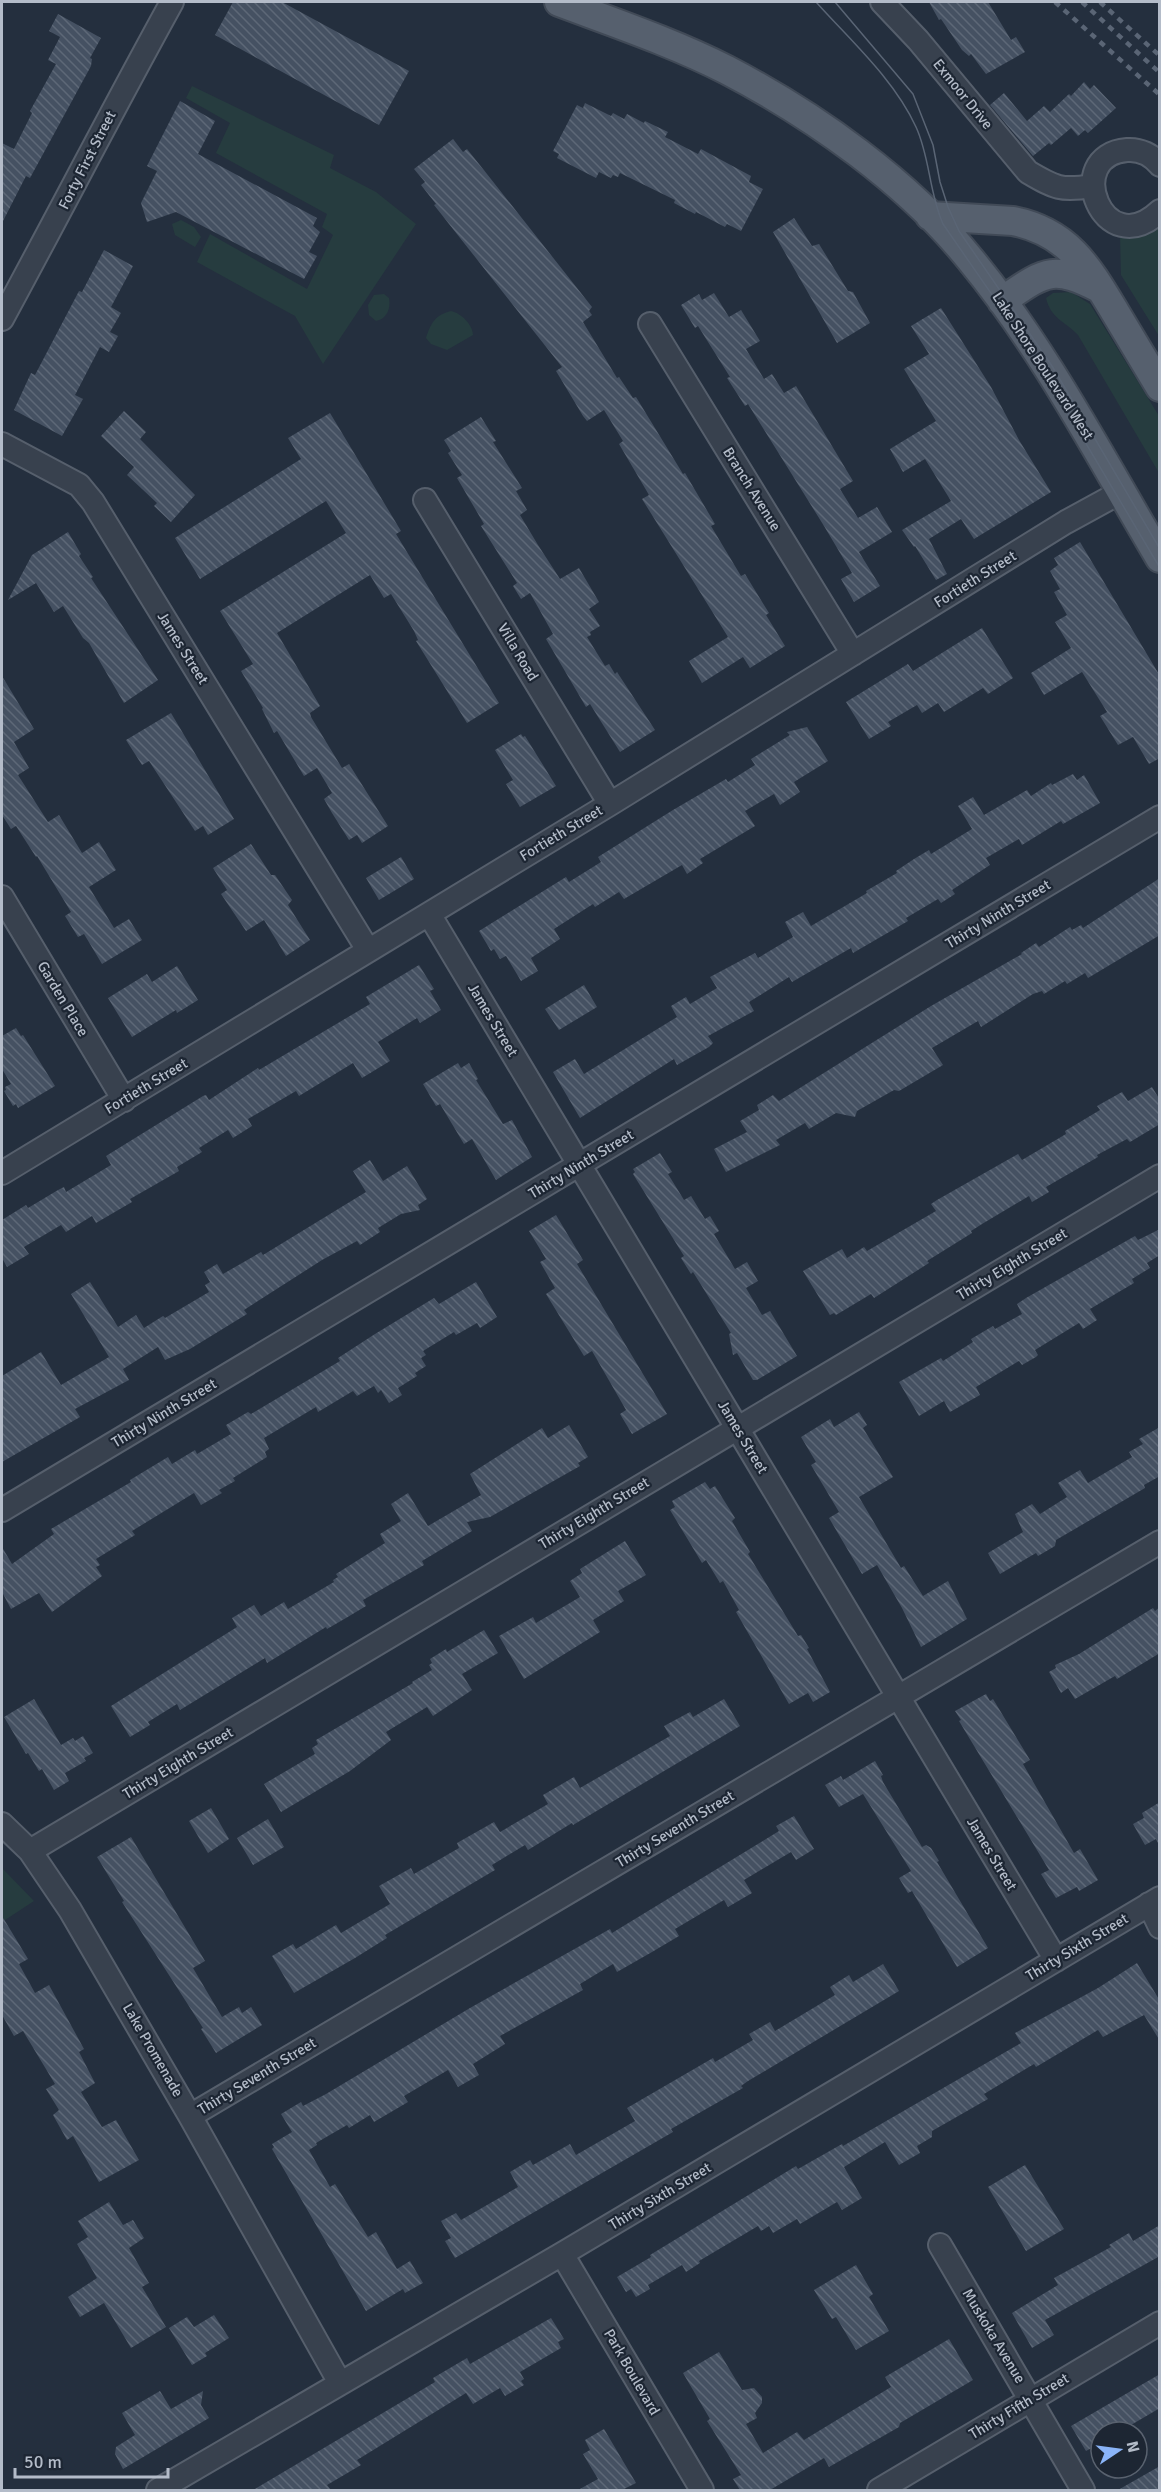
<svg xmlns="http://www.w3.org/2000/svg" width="1161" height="2492" font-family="Signika,sans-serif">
<defs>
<pattern id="building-back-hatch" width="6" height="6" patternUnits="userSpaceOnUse" patternTransform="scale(1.5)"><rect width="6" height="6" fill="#455162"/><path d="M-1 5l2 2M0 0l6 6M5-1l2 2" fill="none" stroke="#5d6877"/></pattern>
</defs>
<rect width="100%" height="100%" fill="#242f3e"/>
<!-- green -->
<path fill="#263c3f" d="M192,86L334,155L330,168L376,192L416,224L323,364L295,316L197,262L210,234L307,289L333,235L322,227L327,214L216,153L230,123L186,98Z
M181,220L194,227L201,237L195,247L175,235L172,224Z
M1159,226V336L1121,275L1120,234C1135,236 1146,234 1159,226Z
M1071,292L1090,304L1159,416V473L1078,335C1065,321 1051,319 1046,298L1053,293Z
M384,294L389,298C391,308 387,319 376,321L369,315L368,305L374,295Z
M451,311C461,313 473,325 473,335L447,350L431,344L426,338C431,323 435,315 451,311Z
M2,1868L34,1901L2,1922Z"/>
<!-- building -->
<path fill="url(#building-back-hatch)" d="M233,2H282L409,71L379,125L215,35Z
M929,2H988L1011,40L1016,37L1025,52L986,74L971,54L969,56L962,50L941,19L939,20Z
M58,14L101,38L90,58L92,59L91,66L30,178L26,176L2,223V143L14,149L32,113L30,111L56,64L48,60L60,37L49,31Z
M1084,82L1090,89L1094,85L1116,108L1088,133L1085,130L1078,136L1071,128L1051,145L1049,143L1033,156L990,105L1004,93L1027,121L1044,106L1050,112L1069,94L1071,96Z
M180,101L215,121L198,154L317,218L313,226L320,232L309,252L317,256L304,279L176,212L147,222L141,203L157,171L147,166Z
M585,103L611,116L613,113L624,119L627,114L644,123L645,121L668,132L665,137L698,154L701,149L751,176L749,182L763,189L741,231L727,224L725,227L696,212L695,214L674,203L675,200L620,173L618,177L613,175L611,178L599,172L596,178L557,158L559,154L553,151L577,105L583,108Z
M453,139L463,152L467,149L487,174L592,307L589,311L592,315L583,322L617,378L619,377L633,398L636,397L683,474L685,473L715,524L711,526L741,576L745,574L769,613L766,615L785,646L750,668L743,657L702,683L689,661L728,637L642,499L649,495L619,444L623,441L604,410L587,421L583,416L556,371L562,367L434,205L436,204L421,185L425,182L414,169Z
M794,218L812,246L819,244L848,291L853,292L870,323L837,343L773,232Z
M104,250L133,266L111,307L121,313L110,332L118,336L109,352L100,347L75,395L83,399L62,436L14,410L31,373L35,375L79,291L82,292Z
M714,293L729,317L741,310L760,341L746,349L764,379L772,374L784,393L796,386L853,481L840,489L858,518L877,507L892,532L859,552L880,586L854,602L841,579L852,573L824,526L748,404L745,406L727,378L730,377L698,326L695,328L681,305L699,294L702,300Z
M941,308L991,387L1019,440L1051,492L974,539L961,519L929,539L947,574L936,580L915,546L914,547L902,530L951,501L925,459L903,472L890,449L936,421L904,369L929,354L911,326Z
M124,411L146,432L140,439L195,495L171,522L154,506L157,503L127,475L134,467L101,436Z
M330,413L401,531L396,534L499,703L467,723L416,641L418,640L414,631L391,594L384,598L370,575L277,633L320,706L310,713L311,717L342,768L349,764L388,826L362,843L357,835L349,840L332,813L324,799L332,793L317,768L304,776L277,731L274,733L262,709L263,708L241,671L253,664L220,611L346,533L326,501L200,579L175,538L301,459L288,438Z
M481,417L496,441L493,442L522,488L516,491L527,510L520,515L538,545L560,579L579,568L599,602L589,609L600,626L590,632L591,635L587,637L605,666L609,664L615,674L617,672L655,730L620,752L590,704L586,707L546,639L553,634L530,593L521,599L513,586L517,583L481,526L484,524L457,478L462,475L448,453L451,451L444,440Z
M68,532L81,554L79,556L93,577L91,578L158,680L124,703L89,643L83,638L63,606L54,612L36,583L8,600L32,555Z
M1080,542L1160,676V758L1149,764L1133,737L1118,745L1100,716L1107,712L1082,672L1044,695L1031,673L1071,648L1055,622L1067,615L1054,592L1060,589L1050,571L1058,565L1054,558Z
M982,628L1013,678L988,694L983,688L944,712L938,703L922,713L917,705L888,722L891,726L869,739L846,702L908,664L913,671Z
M2,676L34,729L14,742L29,768L18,775L48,822L59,815L82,853L99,842L116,870L89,887L114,928L129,919L142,940L102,964L84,934L78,937L65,916L71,912L37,856L36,857L16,826L11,829L2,815Z
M171,713L234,819L208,835L203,826L195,831L149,761L142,765L126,740Z
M807,727L828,761L794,782L800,792L780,805L774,794L745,811L755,826L700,859L703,863L687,874L682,865L624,899L619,892L595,907L593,904L554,929L560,939L531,958L538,971L521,981L506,956L500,959L494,949L491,951L479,931L566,877L569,882L601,862L598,857L673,810L726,779L728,782L755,765L751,759L790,735L787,732Z
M521,734L523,737L525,736L556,786L520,807L506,784L513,780L495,750Z
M1073,774L1077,780L1084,775L1100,803L1063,824L1061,821L1022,845L1019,839L986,858L990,865L952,890L955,894L941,903L938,899L906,918L908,921L853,953L851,948L792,982L789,977L749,1002L754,1011L708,1036L713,1043L709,1047L677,1065L674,1059L580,1118L553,1072L575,1059L584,1074L677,1017L671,1006L686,997L690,1004L717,988L710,977L755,953L758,958L793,937L785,922L803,912L811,926L867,893L866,891L897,873L896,871L914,859L929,850L931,854L972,829L958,806L973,797L984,815L1027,790L1031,796L1051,783L1052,785Z
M251,844L271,875H275L292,900L288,905L310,940L286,956L264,920L246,931L221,894L227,890L213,868Z
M401,857L414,879L379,900L366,878Z
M1160,878V935L1088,978L1085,973L1067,984L1065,981L1044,994L1042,991L1033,994L981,1027L978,1021L932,1048L943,1065L899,1091L894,1090L857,1111L855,1117L836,1113L809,1129L805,1123L776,1140L780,1145L726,1172L714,1149L747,1132L740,1121L759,1110L757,1105L773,1095L779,1101L931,1006L1022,954L1021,953L1036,943L1039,947L1070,927L1072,930L1081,925L1083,928Z
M419,965L434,989L430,991L441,1010L420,1023L417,1018L378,1042L390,1061L362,1078L353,1063L299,1096L296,1091L248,1119L252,1126L233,1138L228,1130L199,1148L202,1152L177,1167L179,1171L130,1199L132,1202L96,1223L92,1216L66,1232L61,1225L24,1247L29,1254L7,1267L2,1258V1220L26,1205L28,1208L58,1190L64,1187L66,1192L111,1165L106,1156L203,1096L206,1095L209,1100L258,1068L259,1070L370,1004L366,997Z
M177,966L198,1000L177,1013L176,1010L132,1037L108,998L147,974L152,982Z
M584,985L597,1007L559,1030L545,1009Z
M16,1028L21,1036L23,1035L55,1086L18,1108L16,1104L13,1106L4,1091L6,1090L5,1087L11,1084L2,1069V1036Z
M458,1063L461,1068L469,1063L478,1079L476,1080L503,1124L512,1120L532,1157L496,1180L472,1139L464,1144L440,1104L436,1106L423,1084Z
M1152,1087L1160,1100V1124L1130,1142L1127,1139L1097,1155L1098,1157L1046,1187L1049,1192L1032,1202L1029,1196L982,1224L971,1231L972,1233L927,1261L929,1263L874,1298L871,1294L836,1315L834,1313L830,1315L803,1271L842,1249L847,1258L864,1247L867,1251L936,1211L931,1204L937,1200L1018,1154L1022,1160L1066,1134L1065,1131L1100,1110L1097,1106L1122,1092L1128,1101Z
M660,1153L672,1172L668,1174L684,1200L691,1196L705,1219L710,1216L719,1231L714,1234L735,1269L747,1262L758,1281L746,1288L762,1315L770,1311L797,1356L757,1380H753L737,1353L733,1355L729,1334L731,1333L693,1272L691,1274L681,1258L684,1256L633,1174L635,1172L633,1169Z
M370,1160L383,1181L407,1166L427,1199L418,1205L420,1210L401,1214L378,1228L380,1232L360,1245L357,1241L322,1260L244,1310L247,1314L190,1349L165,1360L158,1347L123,1369L129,1380L75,1409L80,1417L2,1462V1376L41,1352L61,1385L109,1357L71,1294L90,1282L118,1327L136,1315L144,1328L163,1316L165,1318L209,1292L205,1285L210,1282L204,1272L217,1264L223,1274L261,1252L263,1255L366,1192L353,1171Z
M556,1215L583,1260L577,1264L667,1414L632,1434L620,1414L626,1410L592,1351L584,1356L546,1294L555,1288L540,1262L546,1259L529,1231Z
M1160,1229V1255L1147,1263L1150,1268L1132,1279L1134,1283L1090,1309L1097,1320L1083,1329L1079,1323L1035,1350L1038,1355L1036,1357L1022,1365L1019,1361L976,1387L980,1395L950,1412L944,1401L919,1416L899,1382L941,1358L943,1361L973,1342L971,1339L993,1326L995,1329L1022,1314L1017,1304L1026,1298L1135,1236L1138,1240Z
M476,1282L497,1317L480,1328L477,1323L456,1335L454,1332L423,1351L426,1355L421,1358L426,1366L415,1373L417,1376L398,1388L402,1395L389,1403L381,1390L378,1393L374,1386L357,1396L353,1391L318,1412L316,1407L264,1438L269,1449L265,1452L267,1457L233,1478L235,1481L219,1490L222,1493L201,1505L194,1493L132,1531L135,1535L96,1559L100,1565L96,1567L102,1576L52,1612L39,1593L11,1609L2,1592V1547L12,1564L54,1534L51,1529L131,1482L130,1480L168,1457L172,1464L195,1450L197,1454L231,1434L226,1425L248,1412L251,1414L340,1361L338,1358L375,1334L434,1298L439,1304Z
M859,1412L867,1425L863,1428L893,1477L859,1497L901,1568L904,1566L923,1596L948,1581L967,1619L921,1647L902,1608L877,1565L862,1574L829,1518L839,1512L811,1465L816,1462L801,1437L830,1419L834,1427Z
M569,1425L588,1457L578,1463L580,1466L490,1517L467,1522L472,1531L422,1561L424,1565L363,1600L366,1606L346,1618L327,1629L326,1627L267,1663L265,1658L180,1710L177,1704L148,1722L150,1725L130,1737L111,1706L237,1627L232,1618L254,1605L261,1616L284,1602L288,1609L334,1582L333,1580L338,1577L336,1574L385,1543L380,1534L401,1521L391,1504L408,1493L428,1526L481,1495L470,1474L542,1428L548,1438Z
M1160,1427V1476L1144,1485L1145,1488L1056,1540L1055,1546L1038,1556L1036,1553L1000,1574L988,1553L1023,1532L1015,1514L1032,1504L1040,1514L1067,1497L1058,1483L1080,1470L1088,1483L1132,1457L1129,1452L1143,1444L1139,1439Z
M705,1482L710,1489L715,1486L735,1518L732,1521L750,1552L748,1554L798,1636L801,1635L809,1648L807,1649L830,1692L813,1702L808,1693L789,1704L736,1612L739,1610L723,1581L720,1583L706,1560L702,1563L670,1510L675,1507L672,1501Z
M625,1541L646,1575L618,1591L624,1601L593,1620L600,1632L524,1679L499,1636L533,1617L536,1623L580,1597L570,1581L582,1573L580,1569Z
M1160,1607V1653L1117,1679L1115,1676L1075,1699L1068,1688L1061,1693L1049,1672L1056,1668L1055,1665L1079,1654L1153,1608L1155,1611Z
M484,1630L498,1653L462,1674L472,1690L433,1716L427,1707L386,1732L391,1740L350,1771L281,1812L264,1784L315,1754L312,1748L318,1744L316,1740L413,1683L412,1682L432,1670L429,1665L432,1663L430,1659L446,1649L447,1652Z
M986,1694L990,1701L993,1699L1030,1760L1023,1764L1074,1853L1080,1849L1098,1880L1079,1891L1077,1887L1056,1898L1041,1874L1049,1870L959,1721L961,1720L955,1711Z
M34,1699L61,1745L73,1738L75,1741L83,1736L93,1753L84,1758L86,1761L65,1773L69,1781L54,1790L42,1769L39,1771L28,1753L26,1754L4,1717Z
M724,1699L740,1726L573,1825L572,1823L528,1850L525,1845L492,1865L495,1870L385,1935L387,1938L355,1958L294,1993L272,1956L293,1944L296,1949L336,1925L341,1933L390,1904L379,1886L411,1868L414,1874L459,1848L457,1843L494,1822L500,1832L548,1804L543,1795L574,1777L580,1788L670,1736L664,1726L690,1712L693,1717Z
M875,1761L883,1775L881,1776L883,1782L922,1847L926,1845L931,1848L939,1861L937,1862L988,1948L957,1967L912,1891L908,1893L899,1878L911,1871L863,1794L839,1807L825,1785L841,1776L843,1780Z
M1160,1802V1847L1156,1839L1145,1845L1133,1824L1144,1818L1142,1813Z
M211,1808L229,1839L208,1853L189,1821Z
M794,1816L814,1849L796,1860L791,1852L744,1880L752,1893L728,1907L724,1900L675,1929L679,1936L652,1952L617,1972L613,1964L580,1984L583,1990L500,2036L505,2044L473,2064L479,2075L458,2087L448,2070L404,2096L408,2102L374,2122L370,2115L349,2128L347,2125L316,2143L317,2145L309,2150L330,2187L335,2184L368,2237L376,2232L397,2269L410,2261L423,2283L405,2293L403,2289L366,2311L272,2149L274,2147L272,2144L292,2132L281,2114L301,2102L303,2106L326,2094L470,2008L610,1929L612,1933L779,1831L776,1826Z
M268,1819L284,1847L253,1865L237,1838Z
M131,1837L205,1961L193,1968L222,2017L239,2007L242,2013L251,2007L262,2025L216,2053L201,2029L203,2028L122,1902L124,1901L97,1857Z
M2,1916L28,1959L19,1964L35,1993L49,1985L84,2049L79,2052L95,2083L81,2092L102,2127L116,2120L139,2160L99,2182L73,2136L67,2140L53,2115L59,2110L46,2089L55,2084L23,2031L14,2036L2,2015Z
M1137,1963L1160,2001V2041L1144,2015L1103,2037L1098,2030L1036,2067L1034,2064L984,2094L988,2099L932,2131V2137L917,2146L920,2153L899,2165L885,2142L844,2167L862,2198L842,2210L837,2202L800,2224L797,2219L773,2233L769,2226L761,2231L758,2226L699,2261L700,2263L686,2272L682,2265L648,2285L650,2289L636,2297L631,2289L626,2292L617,2277L651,2257L650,2255L796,2166L798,2169L842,2144L843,2146L1021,2043L1015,2033L1098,1988Z
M883,1964L899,1991L748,2081L741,2086L743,2088L671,2129L673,2132L455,2258L445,2241L451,2238L441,2221L456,2213L461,2220L518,2187L510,2172L530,2160L533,2165L570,2144L576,2155L635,2121L627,2108L713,2058L715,2062L753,2040L749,2034L770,2022L775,2031L835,1995L830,1987L849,1975L853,1982Z
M1025,2165L1064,2229L1026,2251L988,2187Z
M109,2202L123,2225L133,2220L144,2238L129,2248L149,2283L142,2287L166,2327L131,2348L104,2303L80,2317L68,2297L97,2278L77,2244L88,2237L78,2221Z
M1160,2225V2256L1045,2320L1054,2335L1032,2348L1012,2313L1058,2285L1054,2278L1111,2247L1109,2245L1129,2233L1133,2241Z
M856,2265L873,2294L869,2297L889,2331L856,2350L836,2317L832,2319L814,2290Z
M214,2315L229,2338L205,2353L207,2356L192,2365L169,2328L187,2317L194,2327Z
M551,2318L564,2339L558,2342L561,2348L520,2372L524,2379L521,2381L524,2385L505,2396L500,2388L473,2404L466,2393L357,2460L361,2465L327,2485L331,2490H253L435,2382L433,2378L467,2358L470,2364Z
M949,2339L973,2380L900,2423L899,2427L829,2467L824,2458L770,2490H740L733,2479L741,2475L707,2421L710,2419L683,2373L719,2352L742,2390L754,2388L762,2397V2403L755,2413L757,2418L746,2424L763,2453L797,2432L804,2440L891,2387L885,2377Z
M1160,2374V2408L1119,2432H1101V2443L1086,2451L1071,2426Z
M160,2391L171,2409L203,2391L201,2405L209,2418L123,2469L115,2454L116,2447L135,2435L122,2413Z
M604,2429L636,2483L622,2490H578L598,2479L583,2454L590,2450L585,2440Z
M1160,2466V2490H1118Z"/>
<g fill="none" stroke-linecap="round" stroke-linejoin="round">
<!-- minor casing -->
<g stroke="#565f6c" stroke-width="26">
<path id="minor" d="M882,2L918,40L1028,172C1055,188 1061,191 1092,186
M1160,165C1152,155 1140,149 1127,150C1061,155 1103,265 1160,211
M2,319C59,214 114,107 172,2
M650,324L853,654
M2,444L79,485L93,502L368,950
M425,500L610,804
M2,897L124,1100
M429,914L1056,1960
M2,1173L610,804L1066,522L1121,492
M2,1510L1160,817
M2,1824L30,1851L70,1910L190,2116L340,2383
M30,1851L1160,1176
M1149,1904L1160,1927
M190,2116L1160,1542
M940,2245L1083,2490
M562,2254L702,2490
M158,2490L562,2254L1160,1898
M879,2490L1160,2323"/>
</g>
<!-- major casing -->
<g stroke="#414a57" stroke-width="32">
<path id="major" d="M559,2C615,23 674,43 727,70C815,116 908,182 970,259C1045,350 1100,457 1160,558
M930,216L1013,221C1068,232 1088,267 1115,312C1130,337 1145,362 1160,387
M1002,301C1046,271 1052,264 1101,289"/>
</g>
<!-- minor -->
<use href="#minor" stroke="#38414e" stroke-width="22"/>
<!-- major -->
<use href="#major" stroke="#56606e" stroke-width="28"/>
<!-- tram -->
<path stroke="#5a6575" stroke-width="1.5" d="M816,2C850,40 894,79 916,127C930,157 929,193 943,224L1031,351L1160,568
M835,2L913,94L933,145L940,182L948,207L959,231L1052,366L1160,549"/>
<!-- rail -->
<path stroke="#5a6575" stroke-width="4.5" stroke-dasharray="6 6" stroke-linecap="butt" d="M1055,2L1160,95
M1082,2L1160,73
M1100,2L1160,56"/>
</g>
<g text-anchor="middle" stroke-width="4.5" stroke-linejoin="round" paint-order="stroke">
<!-- street labels -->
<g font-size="15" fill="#b4bcc9" stroke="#1d2633">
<text transform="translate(963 94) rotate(51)" y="5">Exmoor Drive</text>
<text transform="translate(87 160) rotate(-63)" y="5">Forty First Street</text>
<text transform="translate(1043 366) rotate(57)" y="5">Lake Shore Boulevard West</text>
<text transform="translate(752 489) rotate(58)" y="5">Branch Avenue</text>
<text transform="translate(975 579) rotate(-32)" y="5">Fortieth Street</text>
<text transform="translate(183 648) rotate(58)" y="5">James Street</text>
<text transform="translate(518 652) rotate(59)" y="5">Villa Road</text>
<text transform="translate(561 833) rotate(-31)" y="5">Fortieth Street</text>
<text transform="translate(998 914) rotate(-31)" y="5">Thirty Ninth Street</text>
<text transform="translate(63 999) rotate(59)" y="5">Garden Place</text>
<text transform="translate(493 1020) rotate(59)" y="5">James Street</text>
<text transform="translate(146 1086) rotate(-31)" y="5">Fortieth Street</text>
<text transform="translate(581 1164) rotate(-31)" y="5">Thirty Ninth Street</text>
<text transform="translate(1012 1264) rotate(-31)" y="5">Thirty Eighth Street</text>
<text transform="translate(164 1413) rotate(-31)" y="5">Thirty Ninth Street</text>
<text transform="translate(743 1437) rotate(59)" y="5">James Street</text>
<text transform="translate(594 1513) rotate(-31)" y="5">Thirty Eighth Street</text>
<text transform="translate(178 1763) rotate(-31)" y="5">Thirty Eighth Street</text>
<text transform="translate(675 1829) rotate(-31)" y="5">Thirty Seventh Street</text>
<text transform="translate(992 1854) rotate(59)" y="5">James Street</text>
<text transform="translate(1077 1947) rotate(-31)" y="5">Thirty Sixth Street</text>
<text transform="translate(153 2050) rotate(60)" y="5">Lake Promenade</text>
<text transform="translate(257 2076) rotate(-31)" y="5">Thirty Seventh Street</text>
<text transform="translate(660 2196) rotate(-31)" y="5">Thirty Sixth Street</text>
<text transform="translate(994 2336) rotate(59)" y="5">Muskoka Avenue</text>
<text transform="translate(632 2372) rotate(60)" y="5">Park Boulevard</text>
<text transform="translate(1019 2406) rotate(-31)" y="5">Thirty Fifth Street</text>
</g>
</g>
<!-- border -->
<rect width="1161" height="2492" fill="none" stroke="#b4bcc9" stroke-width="6"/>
<!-- north arrow -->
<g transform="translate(1119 2450) rotate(77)"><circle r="28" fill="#1d2633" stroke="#59626f" stroke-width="1.5"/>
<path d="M0-4.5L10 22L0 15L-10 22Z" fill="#8ab4f8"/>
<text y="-9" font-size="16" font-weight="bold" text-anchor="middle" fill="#b4bcc9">N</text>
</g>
<!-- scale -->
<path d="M15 2468v9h153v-9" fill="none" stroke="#b4bcc9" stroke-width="3"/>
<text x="24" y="2468" font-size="18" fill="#b4bcc9" stroke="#1d2633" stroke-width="4.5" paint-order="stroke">50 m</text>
</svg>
